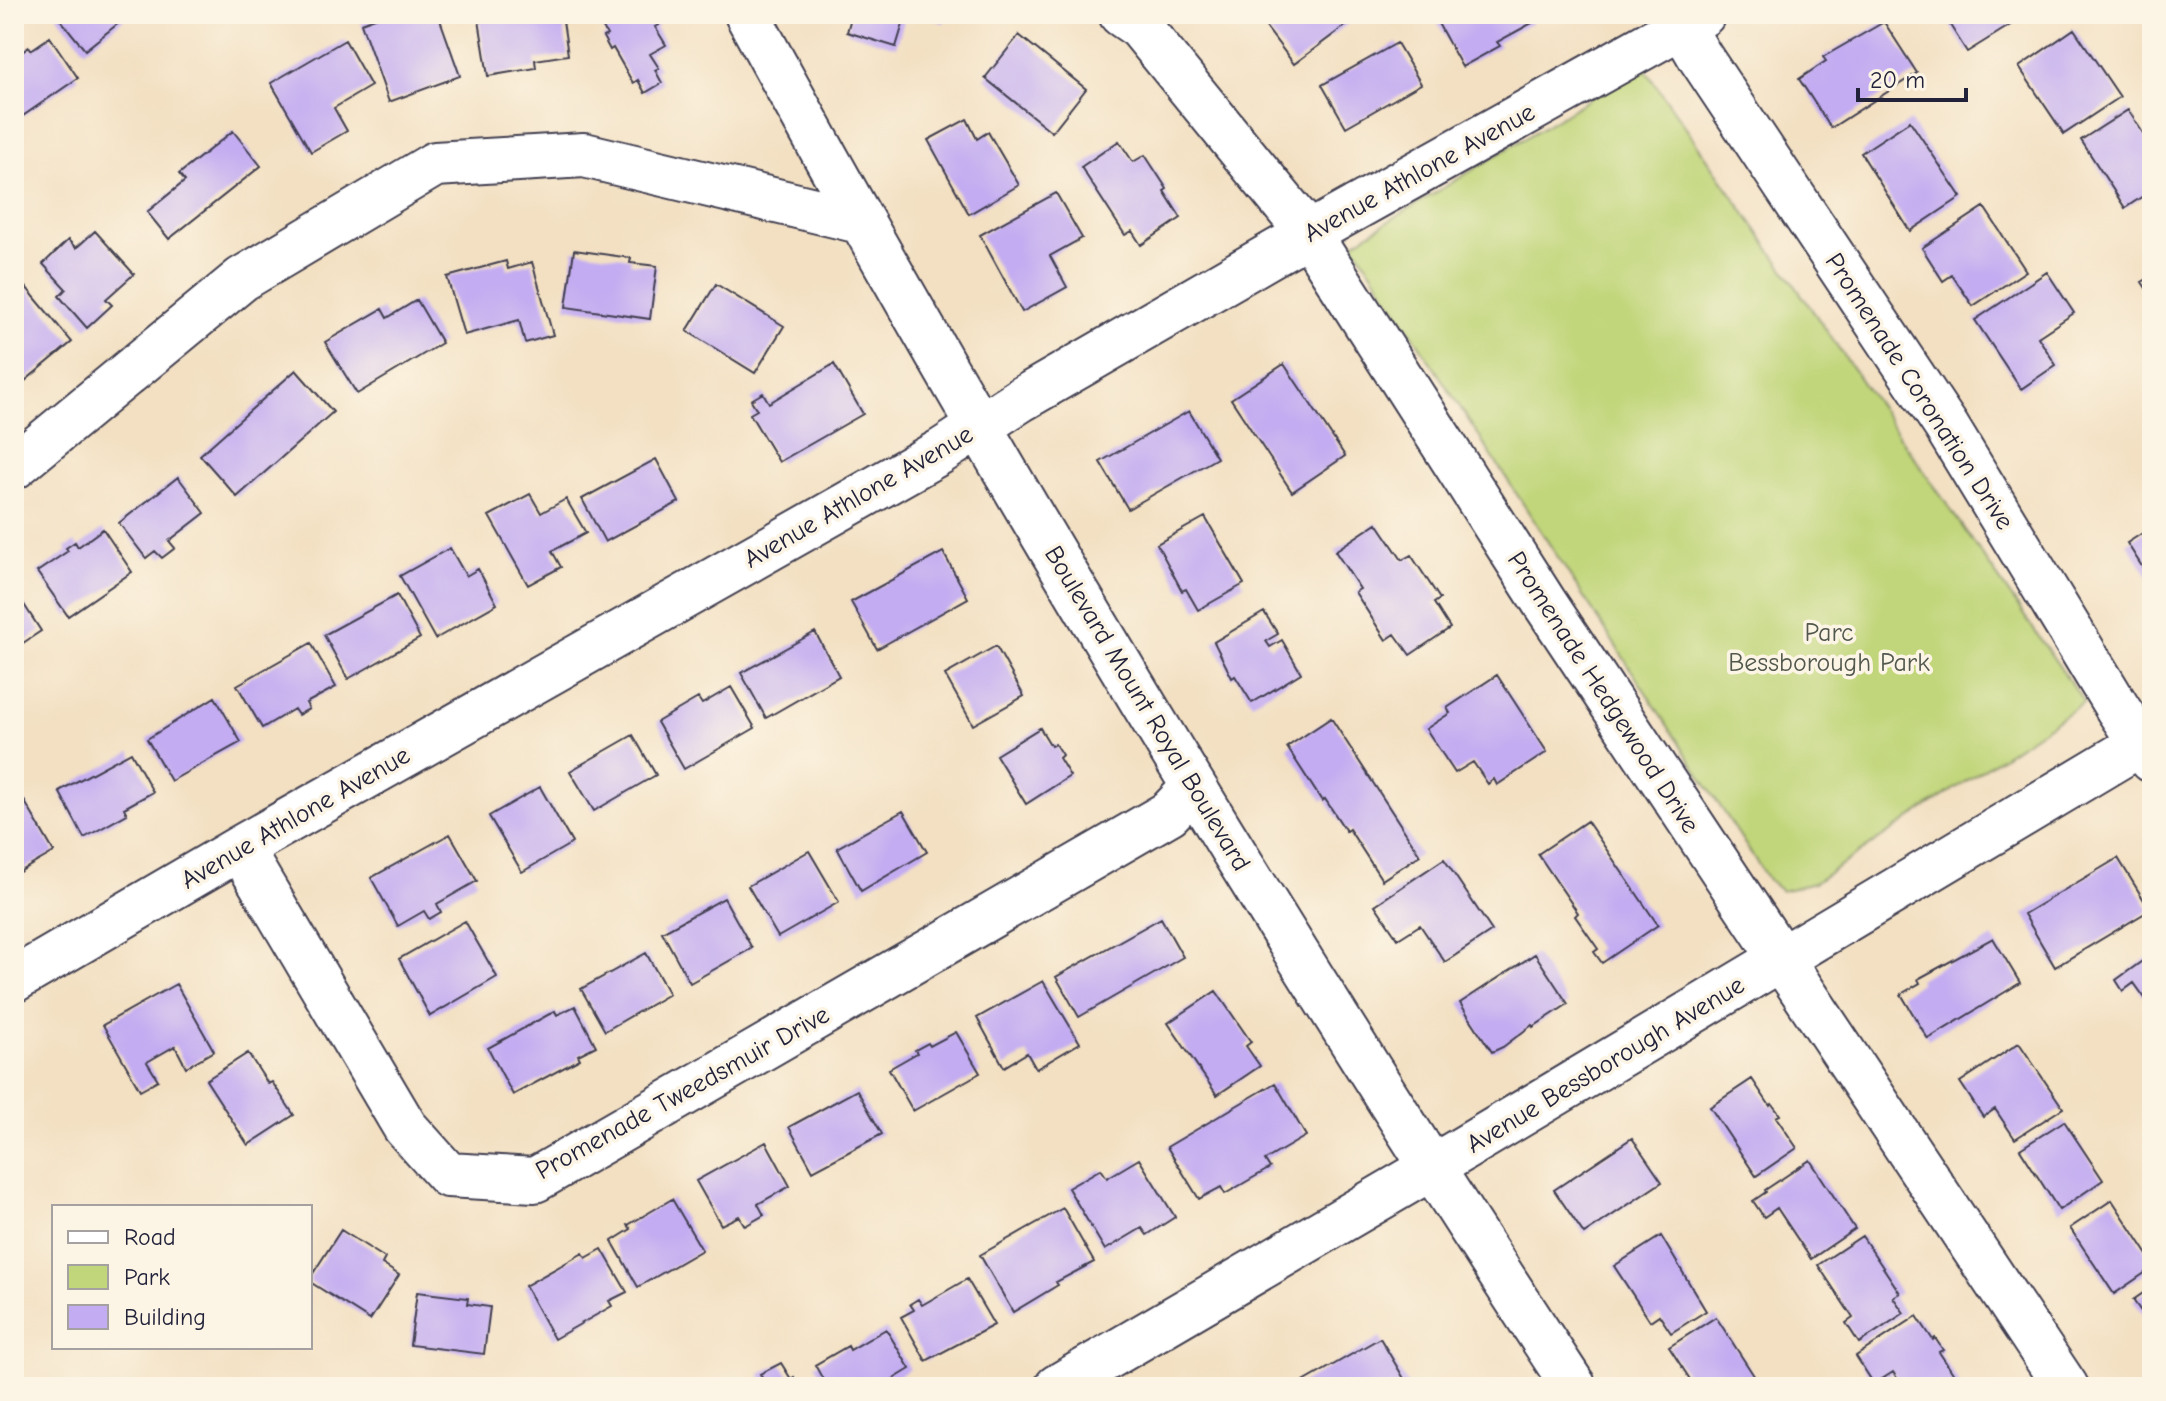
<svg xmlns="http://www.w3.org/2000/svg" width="2166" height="1401" font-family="'Comic Neue',sans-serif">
<rect width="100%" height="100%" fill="#fcf5e5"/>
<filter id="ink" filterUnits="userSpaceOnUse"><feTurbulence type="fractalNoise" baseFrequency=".0125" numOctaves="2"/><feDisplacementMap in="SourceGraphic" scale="16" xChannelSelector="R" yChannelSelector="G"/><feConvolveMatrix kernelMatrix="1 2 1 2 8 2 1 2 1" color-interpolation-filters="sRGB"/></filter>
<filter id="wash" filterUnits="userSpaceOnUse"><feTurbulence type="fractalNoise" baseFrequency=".006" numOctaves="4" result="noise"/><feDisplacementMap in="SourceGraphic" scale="32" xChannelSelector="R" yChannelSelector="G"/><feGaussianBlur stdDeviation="1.8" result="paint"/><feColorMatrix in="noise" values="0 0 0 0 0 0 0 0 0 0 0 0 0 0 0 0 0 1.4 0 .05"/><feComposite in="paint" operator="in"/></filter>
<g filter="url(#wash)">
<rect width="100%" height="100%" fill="#f3e0c2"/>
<!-- green -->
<path fill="#c1d67a" stroke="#727c5a" stroke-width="2" d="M1643,66L2084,702L1814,883L1781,891L1769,881L1353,243Z"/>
<g id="blocks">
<!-- building -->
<path fill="#c3acf1" d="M56,14H130L85,50Z
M386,14H438L460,76L389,102L361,23Z
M478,14H562L568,55L535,60L536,68L488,76Z
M595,14H653L659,25L655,27L666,45L650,54L659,68L655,70L662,83L645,93L638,80L633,83L613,48L610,50L603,37L607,35Z
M852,14H906L896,47L847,32Z
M918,14H947L944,23Z
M1256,14H1361L1294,64Z
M1437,14H1527L1532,23L1497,42L1500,46L1462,67L1434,16Z
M1943,14H2028L1967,52Z
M1884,22L1917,73L1831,128L1799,79L1826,61L1823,57Z
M2074,29L2120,97L2064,134L2019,67Z
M1019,35L1086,89L1052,132L985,78Z
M50,37L78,78L14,122V58L29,47L31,50Z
M345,40L371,86L334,108L347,131L311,152L271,83Z
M1397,43L1421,84L1346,127L1322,85Z
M2128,110L2152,147V190L2125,208L2081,140Z
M967,119L977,139L988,132L1019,185L969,214L928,140Z
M1910,121L1961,197L1910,231L1861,153Z
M233,131L261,166L169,239L147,212L185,181L179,174Z
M1119,141L1133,162L1145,155L1167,189L1164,191L1181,218L1141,245L1132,231L1125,235L1081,167Z
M1056,193L1082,238L1050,256L1067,287L1022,312L980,235Z
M1984,207L2026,271L1973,306L1952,275L1943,281L1922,248Z
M95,231L134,274L106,299L112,305L87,328L59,296L66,289L43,264L68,240L76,248Z
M574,250L631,258L630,263L657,266L650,319L566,307Z
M506,261L508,269L532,262L553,335L525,343L519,320L464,335L447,277Z
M2047,272L2074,313L2038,337L2056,365L2021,389L1975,320Z
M2152,276V297L2142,282Z
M716,284L784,326L755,373L687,331Z
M26,287L72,342L14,390V296Z
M417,300L442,343L357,394L325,342L382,309L387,318Z
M834,364L863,414L779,462L750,414L757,410L751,400L763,393L769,403Z
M1284,364L1345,456L1292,492L1231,399Z
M296,370L333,412L237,497L200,455Z
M1189,411L1217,458L1128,509L1100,462Z
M656,459L679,502L605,542L582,499Z
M178,477L205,513L169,541L175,548L162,558L155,551L146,558L119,523Z
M530,494L541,513L566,499L586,533L552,551L561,567L528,585L489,516Z
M1205,517L1244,584L1198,610L1186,589L1182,591L1157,544Z
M1377,523L1402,560L1411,555L1440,599L1434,603L1450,628L1410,655L1395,634L1386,640L1355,592L1360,589L1335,551Z
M2152,527V582L2127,543Z
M103,529L132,572L68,616L37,572L68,551L66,548L75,542L78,547Z
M450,548L466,576L478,569L497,604L435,639L400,576Z
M943,552L968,598L877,649L851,602Z
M14,589L41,631L14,649Z
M397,595L420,638L348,679L324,635Z
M1264,612L1278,634L1266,641L1270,647L1282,640L1301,673L1252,703L1235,676L1232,678L1214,642Z
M815,632L839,676L766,718L741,673Z
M311,643L336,687L306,703L309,709L298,715L294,709L262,728L237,685Z
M996,646L1024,696L973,725L945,675Z
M1497,675L1547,752L1497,785L1494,779L1488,784L1473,762L1455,773L1426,729L1450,713L1447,708Z
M731,687L755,728L684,769L657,722L698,698L702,704Z
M215,697L241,742L171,781L147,739Z
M1331,718L1420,855L1382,880L1349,829L1346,831L1325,799L1322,801L1287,747Z
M1040,728L1051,746L1055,744L1062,755L1059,758L1070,776L1026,804L996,755Z
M633,735L656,775L594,811L570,771Z
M131,752L153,792L124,808L127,814L84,838L59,791Z
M540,787L572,843L522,872L489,816Z
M21,795L54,852L14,875V799Z
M903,811L927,852L861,891L837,848Z
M1587,821L1658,925L1602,963L1594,952L1598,949L1575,916L1578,913L1538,854Z
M450,834L477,881L437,904L441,912L429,919L424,911L398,926L371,878Z
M809,851L839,902L778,937L748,886Z
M2118,858L2150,910L2055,967L2024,914Z
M1444,859L1492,931L1445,962L1420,925L1398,939L1375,905Z
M724,898L752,948L690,983L662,932Z
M1161,918L1183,957L1079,1017L1056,977Z
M465,921L497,977L430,1016L399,959Z
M1993,938L2020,983L1928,1039L1901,994L1920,983L1918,979Z
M646,953L669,994L605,1031L581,989Z
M1535,954L1568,1004L1533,1027L1532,1025L1503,1047L1492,1052L1460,1003Z
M2152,954V1008L2134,983L2123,991L2116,980Z
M1043,981L1080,1043L1036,1069L1027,1053L1004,1067L977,1018Z
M176,984L214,1051L186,1067L175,1046L147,1062L158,1080L140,1090L103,1025Z
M1216,991L1251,1042L1246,1046L1260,1066L1217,1095L1168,1023Z
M575,1006L596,1046L578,1055L580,1059L513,1095L488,1048L555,1011L557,1015Z
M956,1032L980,1073L913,1111L889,1069L917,1053L915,1050L928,1043L930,1046Z
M2019,1043L2063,1108L2015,1139L1995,1109L1983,1117L1960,1082Z
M248,1053L268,1084L272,1082L294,1115L248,1145L206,1080Z
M1752,1079L1770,1106L1772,1104L1780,1115L1776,1117L1797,1148L1756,1176L1710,1107Z
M1275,1083L1306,1136L1265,1160L1270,1168L1225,1194L1221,1187L1199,1199L1167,1147Z
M857,1090L882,1134L813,1171L789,1127Z
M2064,1121L2103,1180L2059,1210L2020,1149Z
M1632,1138L1662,1182L1584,1234L1554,1190Z
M766,1142L790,1186L758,1204L764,1215L745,1226L739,1216L721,1225L696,1181Z
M1139,1159L1175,1217L1147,1235L1142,1228L1105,1250L1068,1188L1101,1169L1107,1178Z
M1810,1160L1855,1229L1811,1259L1777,1208L1764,1217L1753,1201L1766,1192L1765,1190Z
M672,1199L702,1250L638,1287L612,1241L631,1229L628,1225Z
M2112,1200L2152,1261V1268L2114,1294L2070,1228Z
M1063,1208L1094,1262L1056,1282L1058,1285L1013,1312L980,1255Z
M341,1230L385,1258L382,1264L399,1275L370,1320L310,1282V1278Z
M1661,1236L1706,1311L1671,1333L1659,1315L1650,1321L1614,1266Z
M1862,1236L1900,1293L1893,1297L1904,1313L1859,1343L1846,1323L1853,1318L1818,1265Z
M602,1249L627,1292L609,1301L612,1306L554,1339L525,1286L583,1253L586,1258Z
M967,1279L994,1325L926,1361L901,1317L914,1310L910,1304L918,1299L922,1305Z
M2152,1287V1327L2133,1300Z
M417,1292L468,1298L467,1304L490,1307L484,1354L410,1345Z
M1917,1316L1933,1340L1935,1338L1943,1350L1939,1352L1960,1384L1955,1387H1903L1893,1372L1874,1384L1856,1356Z
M1716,1317L1760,1385L1758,1387H1695L1669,1347Z
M886,1329L910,1369L880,1387H827L815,1365L848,1346L850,1350Z
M1380,1338L1409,1387H1295Z
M781,1363L791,1379L794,1377L799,1387H767L760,1374Z"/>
</g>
</g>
<g filter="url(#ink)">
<use href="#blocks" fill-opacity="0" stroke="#413e4f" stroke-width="2"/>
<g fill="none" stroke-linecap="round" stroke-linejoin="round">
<!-- minor casing -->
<g stroke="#413e4f" stroke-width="48">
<path id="minor" d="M747,14C1003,484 1281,940 1574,1387
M1121,14L1140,27L1309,234L1544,602L2066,1387
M1682,26L1700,57L1946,426L2118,709L2152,760
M14,467L242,279L435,164L584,155L860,221
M240,848L405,1127L448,1175L535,1180L1169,813L1194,787
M14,980L240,848L940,452L1020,400L1278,251L1703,14
M1057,1387L1431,1168L2152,737"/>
</g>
<!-- minor -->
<use href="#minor" stroke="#fff" stroke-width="44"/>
</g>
</g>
<g text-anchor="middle" stroke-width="7" stroke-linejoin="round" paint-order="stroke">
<!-- street labels -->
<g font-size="26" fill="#22223b" stroke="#fcf5e5">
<text transform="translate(1419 172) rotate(-29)" y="9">Avenue Athlone Avenue</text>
<text transform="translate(1920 391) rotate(57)" y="9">Promenade Coronation Drive</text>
<text transform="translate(858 496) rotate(-30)" y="9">Avenue Athlone Avenue</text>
<text transform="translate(1604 692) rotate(57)" y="9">Promenade Hedgewood Drive</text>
<text transform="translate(1148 708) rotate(59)" y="9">Boulevard Mount Royal Boulevard</text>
<text transform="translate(295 817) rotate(-30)" y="9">Avenue Athlone Avenue</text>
<text transform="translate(1605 1064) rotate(-31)" y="9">Avenue Bessborough Avenue</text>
<text transform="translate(682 1092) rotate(-29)" y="9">Promenade Tweedsmuir Drive</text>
</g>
<!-- park labels -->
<g font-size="26" fill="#52584e" stroke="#fcf5e5">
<text x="1829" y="641">Parc<tspan x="1829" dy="30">Bessborough Park</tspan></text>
</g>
</g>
<!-- margin -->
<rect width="2166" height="1401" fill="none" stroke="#fcf5e5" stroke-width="48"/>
<!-- legend -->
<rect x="52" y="1205" width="260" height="144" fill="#fcf5e5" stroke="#a5a1a1" stroke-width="2"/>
<rect x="68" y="1231" width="40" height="12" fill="#ffffff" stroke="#a5a1a1" stroke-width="2"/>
<text x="124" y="1245" font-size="24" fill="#22223b">Road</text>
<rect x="68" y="1265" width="40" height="24" fill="#c1d67a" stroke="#a5a1a1" stroke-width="2"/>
<text x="124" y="1285" font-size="24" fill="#22223b">Park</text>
<rect x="68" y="1305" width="40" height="24" fill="#c3acf1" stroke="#a5a1a1" stroke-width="2"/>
<text x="124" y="1325" font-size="24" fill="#22223b">Building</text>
<!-- scale -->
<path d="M1858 88v12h108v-12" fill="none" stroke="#22223b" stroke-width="4"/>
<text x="1870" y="88" font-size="24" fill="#22223b" stroke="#fcf5e5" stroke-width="6" paint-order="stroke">20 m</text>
</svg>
